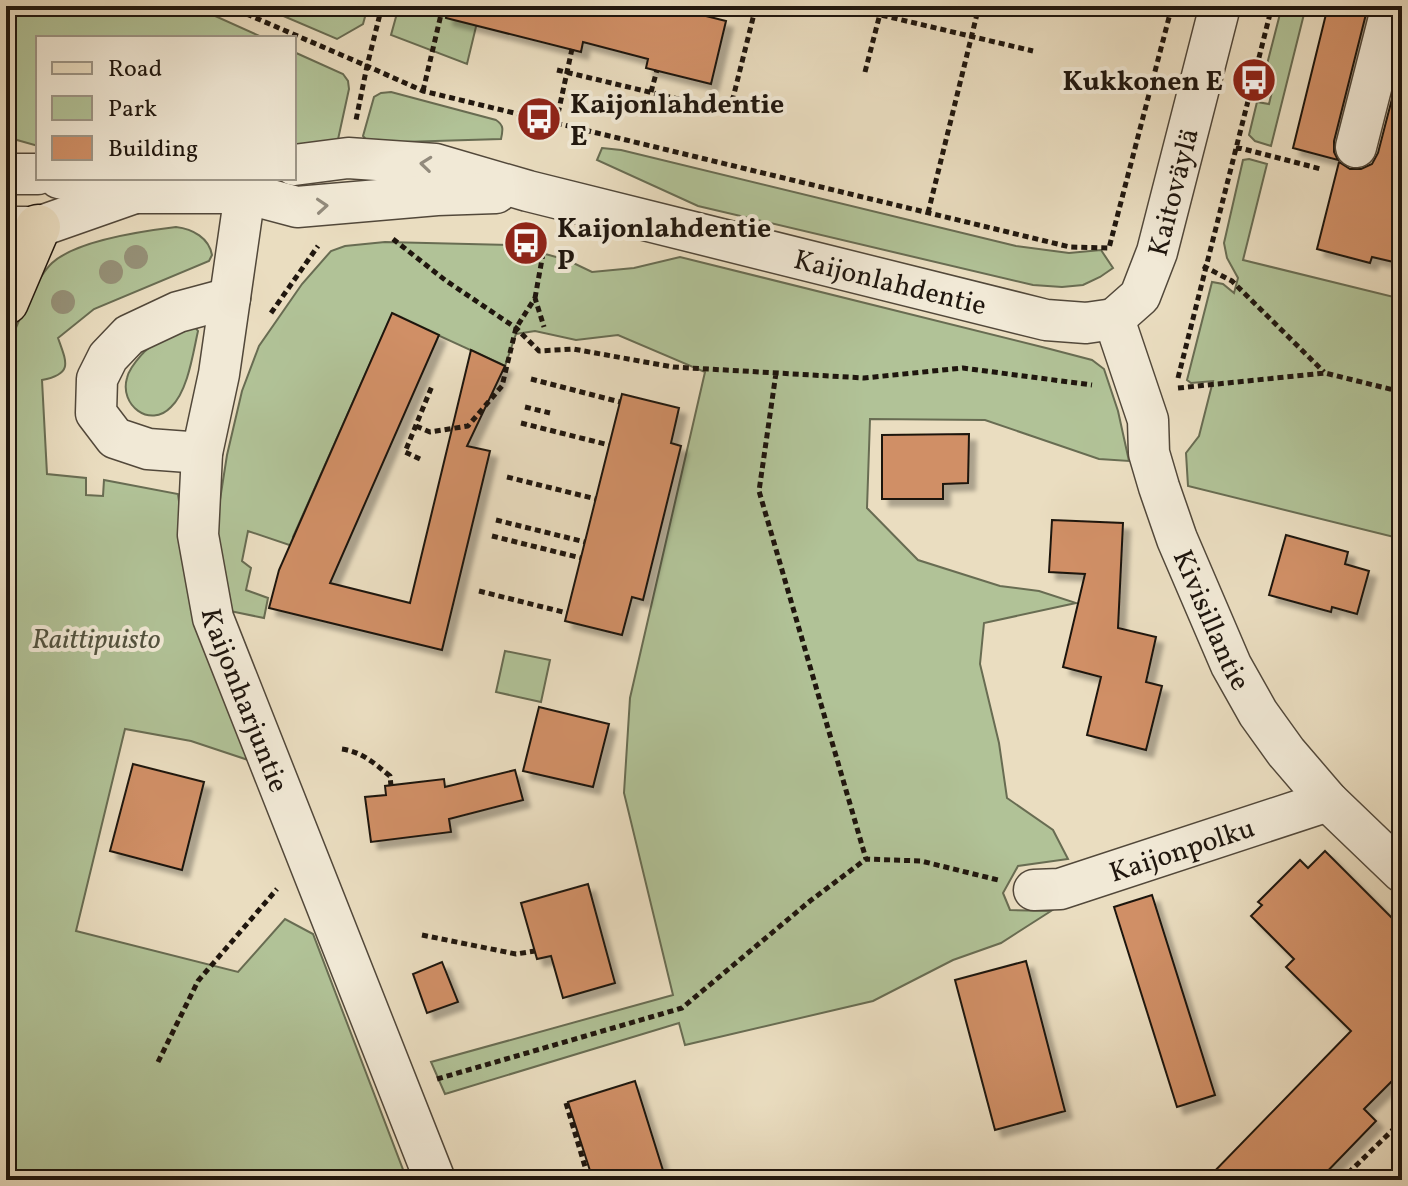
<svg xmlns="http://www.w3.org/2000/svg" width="1408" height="1186" font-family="Vollkorn,serif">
<defs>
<filter id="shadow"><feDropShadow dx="7" dy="7" stdDeviation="2" flood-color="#0004"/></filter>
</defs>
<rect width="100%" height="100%" fill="#eaddc0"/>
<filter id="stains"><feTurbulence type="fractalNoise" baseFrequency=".0025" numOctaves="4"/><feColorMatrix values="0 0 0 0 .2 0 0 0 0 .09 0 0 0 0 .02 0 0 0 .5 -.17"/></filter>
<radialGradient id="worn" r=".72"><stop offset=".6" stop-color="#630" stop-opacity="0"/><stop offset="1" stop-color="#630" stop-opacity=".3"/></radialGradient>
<!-- green -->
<path fill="#b1c297" stroke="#686c52" stroke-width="2" d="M6,6H193L264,38H38V146L17,140L6,134Z
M260,6H368L363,24L337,39Z
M399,6H481L467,64L391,35Z
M1282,6H1306L1271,146L1255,141L1249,135L1257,102L1269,104L1275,79L1264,76Z
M294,52L343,74L348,81L349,89L337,144L294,145Z
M391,92L496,120C504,125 503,130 501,139L369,143L363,136L374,97L381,93Z
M602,148L621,150L1016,246L1069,253L1101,250L1113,268L1100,277L1083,285L1062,287L1033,285L698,206L597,160Z
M1249,159L1267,164L1243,260L1402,299V539L1188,486L1186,453L1199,436L1213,381L1191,383L1187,380L1212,282L1223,284L1234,293L1238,278L1227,258L1224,243L1243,160Z
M176,227C193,229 209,238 212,255L209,261L94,309L58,338C67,363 73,374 42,380L47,474L86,478V495L103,496L104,480L178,494L194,610L257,763L191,741L125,729L76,931L238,972L285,919L313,934L407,1180H6V352C16,328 34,280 52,263C77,240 143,231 176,227Z
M385,242L511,245V254L534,258L538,252L567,260L592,272L634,268L680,257L1050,349L1092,360L1104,369L1118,411L1129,461L1099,459L985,420L870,419L867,508L918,560L1000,586L1039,591L1076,603L984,623L980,664L999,743L1007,798L1053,830L1068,859L1018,866L1003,893L1010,910L1051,911L1001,943L953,960L873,1001L685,1045L679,1023L445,1094L431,1062L673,995L624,793L630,698L705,372L618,335L576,340L535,331L516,334L505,366L392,314L293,537L319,555L248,531L242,561L251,568L246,590L268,598L264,618L225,610L218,573L217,519L227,455L242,391L259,346L302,284L331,251L345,246Z
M194,326L198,331C193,353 188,391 171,407C150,429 119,405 127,378C129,368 138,359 144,352C158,339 177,333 194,326Z
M505,651L550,660L541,702L496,692Z"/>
<!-- building -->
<path fill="#d08f66" stroke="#1f160e" stroke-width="2" filter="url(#shadow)" d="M447,6H705L702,15L726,21L711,84L646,68L648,59L583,42L581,52L446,18Z
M1328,6H1368L1334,141V152L1338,160L1293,148Z
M1402,60V264L1372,257L1370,263L1317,249L1339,162L1350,169H1361L1372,164L1378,153Z
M392,313L439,335L330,583L410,603L471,350L505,366L467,446L490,451L442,650L269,608L279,570Z
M622,394L679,408L671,443L681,446L643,600L632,597L622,635L565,621Z
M969,434L968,483L943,484V499H882V435Z
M1052,520L1123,523L1118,628L1156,637L1146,682L1162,686L1146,750L1087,735L1101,677L1063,667L1085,574L1049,572Z
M1286,535L1348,552L1345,564L1369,571L1357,614L1332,607L1331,612L1269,595Z
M539,707L609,724L593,787L523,771Z
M133,764L204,782L182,870L110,851Z
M515,770L523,800L449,819L451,832L371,842L365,797L386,795L385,786L444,779L445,787Z
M1325,851L1402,928V1071L1364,1109L1376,1121L1319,1180H1206L1351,1031L1286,967L1294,959L1251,916L1262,905L1258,902L1300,860L1308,868Z
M588,884L615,983L563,998L551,956L537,959L521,903Z
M1152,895L1215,1095L1177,1107L1114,907Z
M1026,961L1065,1111L995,1130L955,980Z
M442,962L458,1002L427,1013L413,974Z
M635,1081L666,1180H593L568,1102Z"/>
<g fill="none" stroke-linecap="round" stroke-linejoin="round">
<!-- minor casing -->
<g stroke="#52483a" stroke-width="43">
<g id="minor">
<path d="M1356,147L1392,6"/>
<path id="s1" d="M294,165L348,158L435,164L528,191L1046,320L1086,323L1114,319"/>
<path d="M6,174H38"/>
<path d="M59,178L136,193H245L297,207L437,195L496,193"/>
<path id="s2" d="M245,193L219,374L202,453L198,535L213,618L435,1180"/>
<path d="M6,227H38L132,194"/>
<path id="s3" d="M1114,319L1148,420L1149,453L1159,487L1177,539L1231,665L1258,713L1286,752L1328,801L1402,872"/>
<path id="s4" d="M1114,319L1140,296L1157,252L1220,6"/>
<path d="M202,453L148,449L115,438L96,413L97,379L108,357L129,335L178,312L230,298"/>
<path id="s5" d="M1034,890L1060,889L1328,801"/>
</g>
</g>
<!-- major casing -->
<g stroke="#1f160e" stroke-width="47">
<path id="major" d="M6,302L38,227"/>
</g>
<!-- path -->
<path stroke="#1f160e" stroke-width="5" stroke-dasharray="6 4" stroke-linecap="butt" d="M228,6L367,66L356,120
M382,6L367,66L423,91L1070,247L1109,248L1172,6
M843,6L1033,51
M557,70L716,108L733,98L756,6
M865,72L882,6
M423,91L443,6
M651,92L657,70
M556,123L572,49
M1236,147L1321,169
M928,213L979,6
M393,239L445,280L516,328L539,351L573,349L673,367L864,378L963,368L1092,385
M1203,266L1232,281L1324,372
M535,298L544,248
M271,313L318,246
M776,373L759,491L866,859
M1178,378L1272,6
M531,379L620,402
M1178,388L1325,373L1402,392
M525,407L550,413
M521,423L609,445
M416,426L430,432L468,426L502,386L516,328L535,298L544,327
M420,459L405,452L432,386
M507,477L596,499
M496,520L585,542
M492,536L581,558
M479,591L567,613
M342,749C362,752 374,763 390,776L391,786
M422,935L516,954L535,951
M158,1062L198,981L277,889
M437,1079L682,1008L810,901L866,859L921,861L998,880
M566,1103L589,1180
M1341,1180L1402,1121"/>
<!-- minor -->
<use href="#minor" stroke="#f1e9d6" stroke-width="40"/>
<!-- major -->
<use href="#major" stroke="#eaddc0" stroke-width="44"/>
</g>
<!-- trees -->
<g fill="#969178">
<circle cx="136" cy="257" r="12"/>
<circle cx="111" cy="272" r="12"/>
<circle cx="63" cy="302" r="12"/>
</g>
<!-- one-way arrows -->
<defs><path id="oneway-chevron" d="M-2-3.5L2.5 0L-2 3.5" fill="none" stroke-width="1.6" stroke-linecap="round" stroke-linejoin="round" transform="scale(2)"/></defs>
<g stroke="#928a7c">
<use href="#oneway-chevron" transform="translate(426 164) rotate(-174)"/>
<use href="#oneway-chevron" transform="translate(322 206) rotate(-4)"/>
</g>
<!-- icons -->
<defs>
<g id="bus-disc" transform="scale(2.3)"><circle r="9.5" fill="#8f2418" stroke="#f1e9d6"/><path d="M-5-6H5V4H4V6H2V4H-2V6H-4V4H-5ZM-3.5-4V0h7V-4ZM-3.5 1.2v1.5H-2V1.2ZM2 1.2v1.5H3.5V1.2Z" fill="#fff"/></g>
</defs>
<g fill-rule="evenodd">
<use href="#bus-disc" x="1254" y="80"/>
<use href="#bus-disc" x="539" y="119"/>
<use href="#bus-disc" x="526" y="243"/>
</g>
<g text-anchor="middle" stroke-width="8" stroke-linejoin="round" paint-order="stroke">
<!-- poi labels -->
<g font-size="28" font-weight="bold" fill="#1f160e" stroke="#f1e9d6" text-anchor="start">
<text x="1223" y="90" text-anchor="end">Kukkonen E</text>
<text x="570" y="113">Kaijonlahdentie<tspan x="570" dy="32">E</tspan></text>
<text x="557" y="237">Kaijonlahdentie<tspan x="557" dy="32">P</tspan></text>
</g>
<!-- street labels -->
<g font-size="28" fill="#1f160e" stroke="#f1e9d6">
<text dy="10" stroke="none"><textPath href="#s4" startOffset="144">Kaitoväylä</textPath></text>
<text dy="10" stroke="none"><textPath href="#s1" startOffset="612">Kaijonlahdentie</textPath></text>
<text dy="10" stroke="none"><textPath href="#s3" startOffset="318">Kivisillantie</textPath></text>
<text dy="10" stroke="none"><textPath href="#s2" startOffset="518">Kaijonharjuntie</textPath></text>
<text dy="10" stroke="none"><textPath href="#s5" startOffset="154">Kaijonpolku</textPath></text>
</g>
<!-- park labels -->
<g font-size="28" font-style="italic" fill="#52523e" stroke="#f1e9d6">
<text x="96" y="648">Raittipuisto</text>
</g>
</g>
<!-- margin -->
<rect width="1408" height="1186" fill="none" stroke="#eaddc0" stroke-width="32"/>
<rect x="8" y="8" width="1392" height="1170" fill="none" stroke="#1f160e" stroke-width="4"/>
<rect x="16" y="16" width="1376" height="1154" fill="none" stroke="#1f160e" stroke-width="2"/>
<!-- legend -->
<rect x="36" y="36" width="260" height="144" fill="#f1e9d6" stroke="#9d9586" stroke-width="2"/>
<rect x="52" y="62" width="40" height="12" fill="#eaddc0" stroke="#9d9586" stroke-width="2"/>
<text x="108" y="76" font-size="24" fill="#1f160e">Road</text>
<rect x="52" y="96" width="40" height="24" fill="#b1c297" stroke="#9d9586" stroke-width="2"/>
<text x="108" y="116" font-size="24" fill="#1f160e">Park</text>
<rect x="52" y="136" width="40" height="24" fill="#d08f66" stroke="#9d9586" stroke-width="2"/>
<text x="108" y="156" font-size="24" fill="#1f160e">Building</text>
<rect width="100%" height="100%" filter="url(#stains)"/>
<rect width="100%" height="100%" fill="url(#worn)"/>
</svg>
